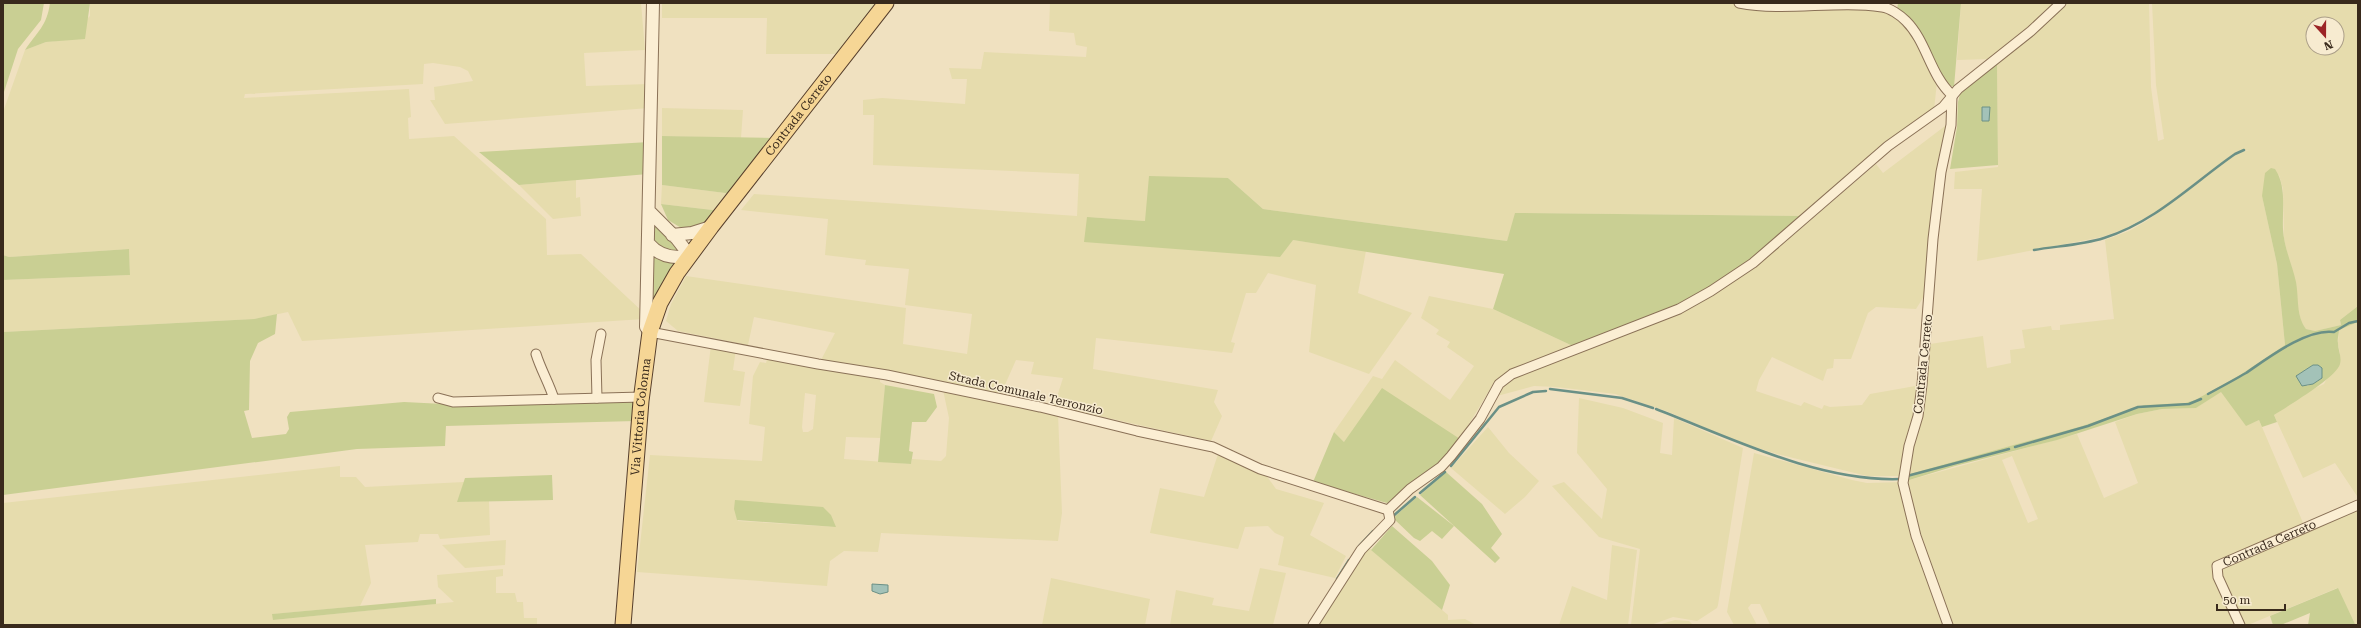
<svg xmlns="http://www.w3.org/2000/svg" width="2361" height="628" font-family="'Roboto Serif',serif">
<rect width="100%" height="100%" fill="#f0e1c0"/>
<!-- farmland -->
<path fill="#e6dcad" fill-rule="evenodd" d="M90,3H641L645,50L584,53L586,86L649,84V108L445,124L430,100H435L434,87L473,81L468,71L460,67L433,63L424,64L423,84L245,94L244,98L409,89L411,117L408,118L409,139L454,136L546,219L547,255L581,254L644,313V319L302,341L288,312L254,319L3,332V280L130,275L129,249L9,257L3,255V112L25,50L46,42L65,40L90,16Z
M662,3H883L843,54H766L767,18H662Z
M1050,3H1724L1758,7L1884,9L1909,29L1937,82L1934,110L1804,216L1516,213L1507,241L1263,209L1228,178L1145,221L1087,217L1293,240L1366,251L1358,293L1412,313L1369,374L1309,352L1316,285L1268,273L1256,293H1246L1231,342L1235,343L1232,353L1096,338L1093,369L1218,390L1214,402L1222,416L1211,441L1054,406L1063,378L1031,374L1034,362L1016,360L1000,396L821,360L835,333L754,317L748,345L678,331L666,321L671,304L686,276L906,308L903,344L967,354L972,314L905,305L909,269L865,265L866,260L825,255L828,219L741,210L754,194L1077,216L1079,174L873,165L874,115H863V100L882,98L965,104L967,79H952L949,68L981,69L984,52L1086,57L1087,47L1076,45L1074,33L1049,31Z
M1961,3H2056L2037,21L1990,59L1957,60Z
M2068,3H2149L2151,87L2158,141L2164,139L2156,85L2152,3H2358V306L2340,320L2341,325L2315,331L2306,329L2301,322L2284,238L2283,189L2279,175L2262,196L2277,264L2285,345L2240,375L2195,400L2185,403L2144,405L2082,426L1906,475L1925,401L1930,344L1983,336L1987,368L2011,363L2010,350L2025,348L2022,330L2051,326L2052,330H2060V325L2114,319L2105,240L2129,231L2148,220L2236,154L2249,150L2236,152L2156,212L2122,230L2102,237L1977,261L1982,189H1954L1955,172L1998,167L1997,63ZM2313,24H2337V48H2313Z
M662,108L743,110L741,138L662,136Z
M1949,123L1928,290L1916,309L1876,307L1868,313L1851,359H1834L1833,368L1827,369L1823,381L1772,357L1759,380L1756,391L1801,406L1804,402L1822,409L1824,405L1830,407L1862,405L1870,394L1921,385L1901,476H1867L1777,454L1739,442L1666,411L1615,394L1556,387L1534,386L1497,396L1503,383L1514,375L1708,295L1737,279L1785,242L1876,164L1883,173Z
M576,180V198L580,197L581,216L553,219L519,185Z
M662,185L733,194L721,211L661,204Z
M1429,296L1493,309L1575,347L1519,366L1495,381L1460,439L1344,442L1334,432L1373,376L1382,379L1395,360L1450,400L1474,366L1447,347L1450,342L1436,334L1439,330L1421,318Z
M2358,322V495L2357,496L2335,463L2303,478L2274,415L2305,393L2324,384L2340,354L2338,343L2339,330Z
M711,345L736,349L733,370L745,372L740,406L704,402Z
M764,358L880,376V382L885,385L881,438L846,437L844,459L911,464L912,459L941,461L946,456L949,418L943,390L1058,414L1062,513L1058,541L881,533L878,552L844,551L830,561L827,586L637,572L650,455L762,461L765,427L749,424L753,376L760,362L766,363L767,359ZM805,393L816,395L813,429L808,432H803L802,427ZM736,514L836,527L738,521Z
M2221,391L2246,425L2259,420L2304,525L2238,552L2211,568L2237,625H1950L1923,554L1906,481L2077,434L2104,498L2138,483L2115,422L2137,414L2162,409L2196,408ZM2012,456L2038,519L2028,523L2002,460Z
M1579,398L1623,408L1663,423L1660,453L1672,455L1674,418L1743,448L1718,605L1717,608L1697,621L1673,617L1651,625H1631L1640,549L1599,537L1552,486L1564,482L1602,519L1607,489L1577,453Z
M1488,427L1509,453L1539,481L1525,497L1505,514L1451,468Z
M1754,453L1852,480L1867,483L1902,482L1945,625H1770L1760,604H1751L1748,608L1757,625H1734L1727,612Z
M1218,454L1266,475L1276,489L1324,503L1310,535L1346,556L1335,578L1278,565L1284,537L1275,533L1268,526L1245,527L1238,549L1150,533L1160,488L1204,497Z
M340,466V477H356L365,487L464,482L458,502L489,501L490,535L440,539L438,534H420L418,542L365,545L371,583L360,606L273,614V620L454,602L438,587L437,575L503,569V576L496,577V593H515L517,602H523L524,618H537V625H3V503Z
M2358,508V625H2353L2355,624L2337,588L2248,625H2243L2221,578L2220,570L2223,566Z
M506,540L505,565L465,568L442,545Z
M1612,545L1637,550L1628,625H1559L1572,586L1607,600Z
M1367,546L1448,615V620L1465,619L1476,625H1316Z
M1260,568L1286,573L1273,625H1170L1176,590L1214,598L1212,605L1249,611Z
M1051,578L1150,599L1145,625H1042Z
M1675,620L1689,621L1693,625H1658Z"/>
<!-- green -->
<path fill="#c9cf93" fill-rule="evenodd" d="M3,3H44L41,20L18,49L3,95Z
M50,3H90L85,39L46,42L25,50C37,32 47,26 50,3Z
M1898,3H1961L1954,87L1946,84L1914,22L1897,10Z
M1997,63L1998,165L1950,169L1957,127L1958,102L1960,94Z
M662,136L775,138L733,194L662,185Z
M649,142L648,174L519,185L479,152Z
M2271,168L2275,169C2287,187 2282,209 2283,229C2284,248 2292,264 2296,282C2299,299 2296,315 2306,329L2315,331L2341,325L2340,320L2358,306V322L2339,330C2339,334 2337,339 2338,343C2338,350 2342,357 2340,364C2337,377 2288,406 2274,415L2277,422L2262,427L2259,420L2246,426L2221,392L2196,408L2162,409L2137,414L2057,440L1955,466L1906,481V475L2082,426L2144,405L2185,403L2195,400L2240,375L2285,345L2277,264L2262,196L2265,173ZM2313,365L2318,381L2307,386L2299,374Z
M1149,176L1228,178L1263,209L1507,241L1515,213L1804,216L1743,267L1681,305L1575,347L1493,309L1504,274L1293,240L1280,257L1084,242L1087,217L1145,221Z
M661,204L721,211L709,224L683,229L668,220Z
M652,224L668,236L679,253L664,251L652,241Z
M129,249L130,275L3,280V255L9,257Z
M654,254L678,260L653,303Z
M277,314L275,334L258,343L250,361L249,410L244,411L252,438L286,434L289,429L287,417L290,412L404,402L444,404L638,400L636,421L446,426L445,446L357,449L3,495V332L254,319Z
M885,385L934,394L937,407L926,422H912L909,451L913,452L911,464L878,462Z
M1382,388L1460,439L1443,460L1391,502L1387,503L1313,482L1334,432L1344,442Z
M1446,472L1482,504L1502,534L1491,548L1500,558L1495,563L1420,495Z
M552,475L553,500L457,502L465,478Z
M1417,497L1454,526L1442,539L1432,531L1420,541L1414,538L1393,518Z
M735,500L823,507L831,515L836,527L737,520L734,509Z
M1392,526L1432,561L1450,585L1442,610L1371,550Z
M2338,588L2355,624L2353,625H2308L2310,613L2281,625H2273L2270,616Z
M436,599V604L273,620L272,614Z"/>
<!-- water -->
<path fill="#a3c2b8" stroke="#6a9086" d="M1982,107H1990L1989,121H1982Z
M2313,365H2318L2322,368V378L2313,384L2302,386L2296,376Z
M872,584L888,585V592L880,594L872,591Z"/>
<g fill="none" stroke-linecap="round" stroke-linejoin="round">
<!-- stream -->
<path stroke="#6a9086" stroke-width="2.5" d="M2034,250C2057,246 2082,245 2104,238C2155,222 2192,184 2235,154L2244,150
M1550,389L1622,398L1653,408
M2208,394C2221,387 2234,380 2246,373C2268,358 2307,328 2334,332L2349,323L2358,321
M1656,409C1731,438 1819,482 1900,479
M2015,447L2088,426L2138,407L2189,404L2201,399
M1451,466L1499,407L1533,392L1546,391
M1907,476L2009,449
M1420,493L1445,472
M1392,517L1415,497
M1359,546L1373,531
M1337,579L1349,560"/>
<!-- minor casing -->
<g stroke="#8a7157" stroke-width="11">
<g id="minor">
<path d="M1739,3C1786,12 1835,0 1882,7C1890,8 1900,15 1906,21C1927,42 1930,75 1952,95L1951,125L1941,172L1933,239L1922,385L1918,416L1909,446L1903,483L1916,536L1948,625"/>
<path d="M650,332L818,364L887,375L1040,407L1137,431L1213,447L1260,469L1388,510"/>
<path d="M536,354C541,370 549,383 554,399"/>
<path d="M438,398L453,402L642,397"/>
<path d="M597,398L596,360L601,334"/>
<path d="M1313,625L1361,550L1390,520L1388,510L1410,489L1441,467L1451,456L1480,419L1499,384L1512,374L1679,309L1711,291L1753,263L1888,146L1943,107L1958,89L2031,31L2061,3"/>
<path id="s1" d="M2240,625L2218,577L2217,566L2358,505"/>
</g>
</g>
<!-- tertiary casing -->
<g stroke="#8a7157" stroke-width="14">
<path id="tertiary" d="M672,235L692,233L711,227
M649,244C660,257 674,259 690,256L677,239L649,211
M650,332L646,327L653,3"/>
</g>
<!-- primary casing -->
<g stroke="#573f2c" stroke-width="17">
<g id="primary">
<path id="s2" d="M623,625L641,401L650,332L660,303L677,273L711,227L886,3"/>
</g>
</g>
<!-- minor -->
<use href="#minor" stroke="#fbeed3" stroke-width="9"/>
<!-- tertiary -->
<use href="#tertiary" stroke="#fbeed3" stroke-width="12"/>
<!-- primary -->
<use href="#primary" stroke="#f6d695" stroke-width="15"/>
</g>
<g text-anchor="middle" stroke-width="3" stroke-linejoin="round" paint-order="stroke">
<!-- street labels -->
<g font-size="12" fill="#392a1c" stroke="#f7ebd0">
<text dy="4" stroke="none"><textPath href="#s2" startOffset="559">Contrada Cerreto</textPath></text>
<text transform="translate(1923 364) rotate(-84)" y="4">Contrada Cerreto</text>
<text transform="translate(1026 393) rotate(13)" y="4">Strada Comunale Terronzio</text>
<text dy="4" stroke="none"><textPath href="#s2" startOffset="209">Via Vittoria Colonna</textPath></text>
<text dy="4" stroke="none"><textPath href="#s1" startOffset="121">Contrada Cerreto</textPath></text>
</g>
</g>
<!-- border -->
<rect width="2361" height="628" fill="none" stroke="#392a1c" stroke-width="8"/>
<!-- north arrow -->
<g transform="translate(2325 36) rotate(159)"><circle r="19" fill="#f7ebd0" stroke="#ab9e88"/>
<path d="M0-3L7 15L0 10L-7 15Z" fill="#9c2426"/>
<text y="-6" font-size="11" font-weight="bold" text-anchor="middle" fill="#392a1c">N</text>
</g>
<!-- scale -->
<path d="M2217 604v6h68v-6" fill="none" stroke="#392a1c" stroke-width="2"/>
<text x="2223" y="604" font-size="12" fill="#392a1c" stroke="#f7ebd0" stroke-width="3" paint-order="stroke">50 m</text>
</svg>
